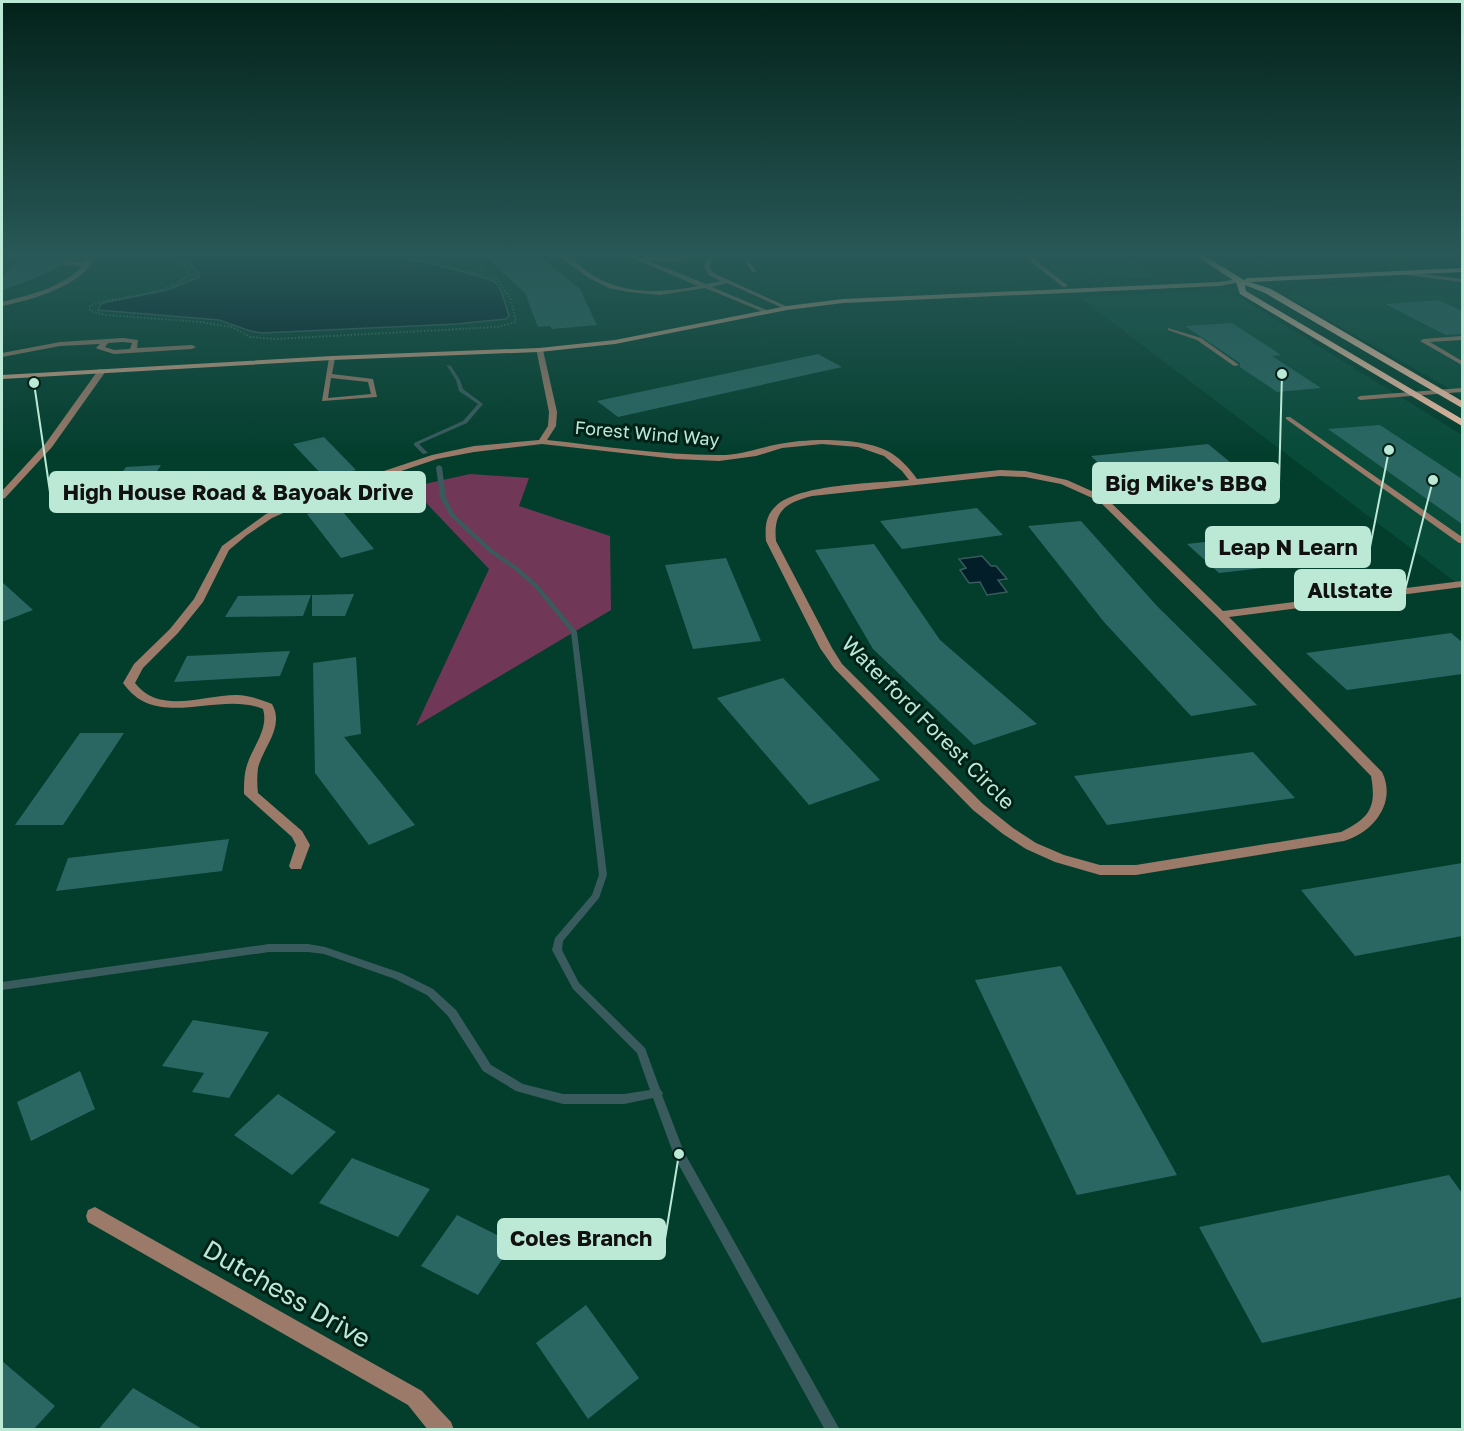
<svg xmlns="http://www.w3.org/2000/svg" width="1464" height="1431" font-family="'Golos Text',sans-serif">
<rect width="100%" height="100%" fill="#033e2d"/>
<!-- built -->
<path fill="#084b39" d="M1023,253H1120L1156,277L1060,281Z
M1462,280V396L1288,297L1298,288Z
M1208,291L1239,297L1462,435V587L1079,297Z"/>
<!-- green -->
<path fill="#703756" d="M470,474L529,478L519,506L610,536L611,610L416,726L489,569L411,487Z"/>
<!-- water -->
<path fill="#021e29" stroke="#3a5b5d" stroke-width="1.5" d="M173,253H385L453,269L494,281L501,290L509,316L506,319L457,324L262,333L250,331L219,320L98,310L101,304L107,302L167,290L199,277L200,273L189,263Z
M982,556L991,566H996L1007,579L998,580L1007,592L987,595L980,582L969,583L960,570L966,568L959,559Z"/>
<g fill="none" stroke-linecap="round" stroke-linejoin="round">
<!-- stream -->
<path fill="#3a5b5d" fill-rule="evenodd" d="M447,365L451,366L460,380L463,389L483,404L467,423L419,444L428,453L423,454L414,445V443L463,421L478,404L459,391L456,380L447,366Z
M439,465L442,467L446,497L454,514L493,550L519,568L539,586L577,632L607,875L599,898L563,941L562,950L579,983L645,1048L660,1089L663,1093L662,1095L684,1152L840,1430H825L675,1158L653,1098L624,1104H563L516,1091L483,1071L448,1016L427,995L395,979L324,954L308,952H269L2,990V982L269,944H308L325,947L401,973L433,989L456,1010L491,1065L523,1084L563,1094H624L650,1090L637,1053L573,989L552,950L555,938L592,895L599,875L571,632L535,588L515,570L489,552L450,516L440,497L436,467Z"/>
</g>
<!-- building -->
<path fill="#2a6762" d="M25,253H75L60,260L61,266L28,281L2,290V276Z
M482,253H526L542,258L580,289L597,325L552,329L550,326L538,327L525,293Z
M1439,300L1462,311V334L1446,335L1385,304Z
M1232,323L1281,355L1272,356L1321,388L1277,392L1240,367V363L1185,326Z
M818,354L842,367L618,417L597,401Z
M1380,425L1462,479V524L1328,429Z
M324,437L356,470L325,478L293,444Z
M1208,444L1235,466L1114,478L1091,456Z
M161,465L148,485L112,486L126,467Z
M338,506L374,549L341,558L307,514Z
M977,508L1003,535L902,549L880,521Z
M1081,521L1157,606L1257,705L1191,716L1104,622L1028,526Z
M1318,529L1354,558L1219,573L1187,544Z
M874,544L940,640L1037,724L974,745L873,649L815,550Z
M726,558L761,641L693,649L665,565Z
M2,582L33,610L2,622Z
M354,594L345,616H312V595Z
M311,595L303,616L225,617L238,596Z
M1451,633L1462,642V674L1347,690L1306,653Z
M290,651L280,676L174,682L187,656Z
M356,657L361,734L344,737L415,825L369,845L315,773L313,663Z
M783,678L880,780L809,805L717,698Z
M80,733H124L63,825H15Z
M1253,752L1295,798L1107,825L1074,776Z
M229,839L222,871L56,891L68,858Z
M1462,863V936L1355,956L1301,890Z
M1061,966L1177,1175L1077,1195L975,980Z
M193,1020L269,1032L229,1098L192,1092L204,1073L162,1066Z
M80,1071L95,1109L31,1141L17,1102Z
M278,1094L336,1132L292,1175L234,1135Z
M352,1158L430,1189L398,1237L319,1203Z
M1449,1175L1462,1193V1297L1262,1343L1199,1227Z
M457,1215L513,1243L478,1295L421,1266Z
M586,1305L639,1378L588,1419L536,1343Z
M2,1361L55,1406L33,1430H2Z
M133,1388L204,1430H98Z"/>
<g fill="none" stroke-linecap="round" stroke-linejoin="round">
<!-- path -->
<path stroke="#3b7260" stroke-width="2" stroke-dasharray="1.5 2" stroke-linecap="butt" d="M167,253L186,267L189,273C171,298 118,294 90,306V311L106,315L201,322L232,327L250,337L276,339L497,327L516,322L511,300L497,279L392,253
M1239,253L1266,265
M483,274L480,261L500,253"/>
<!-- service -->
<path fill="#9b7a69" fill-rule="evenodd" d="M740,253H745L756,272H752Z
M1027,253H1032L1034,259L1067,285V287H1063L1030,261Z
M1400,271L1462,279V282L1398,274Z
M1168,328L1201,338L1239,365L1234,366L1197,340L1168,330Z
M1462,336V340L1430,342L1462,361V365L1420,341L1423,339Z
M332,356L335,358L332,374L373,379L377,397L322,401L329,358ZM331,378L368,382L371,394L328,398Z
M1462,388V392L1360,400L1357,398L1360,396Z
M1286,417H1290L1462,537V543H1459L1286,419Z"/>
<!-- minor -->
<path fill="#9b7a69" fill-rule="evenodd" d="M88,253H94C93,256 91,264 90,265C75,288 27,301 2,306V302C29,295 62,288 82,266L63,265L61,262L68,257ZM86,257L84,262L69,261Z
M554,253C571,253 580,268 594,276C625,295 664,293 698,286L620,253H629L706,284L721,281L709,275L704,267L709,255L677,261L646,260L643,258L646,256L677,257L698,253H716L710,267L713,273L790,308L785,309L727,283L712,287L771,312L766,313L705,288L660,295L628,292L609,288L589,278Z
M123,338L138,340L137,348L192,345L196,347L192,349L114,354L98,349L96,348L100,344L60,346L2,357V353L60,342ZM123,342L132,343L130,349L114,350L105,347L108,343Z
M536,348L543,350L557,412L556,426L547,440C603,446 660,455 716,455C738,456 758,448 779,444C808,438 866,437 891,453C902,460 910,469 917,479L1000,470L1025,471L1067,480L1105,497L1223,611L1462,581V587L1229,617L1382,772C1397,802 1374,832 1344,841L1136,875H1100L1055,862L1026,849L1003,834L973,810L834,668L820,648L766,541C765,528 765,516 776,506C798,484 877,483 909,480L902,471L884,456L858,447L822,444L782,448L756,456L719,461L676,459L542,444L474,452L437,459L306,503L272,518L247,535L229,550L203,602L178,633L143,668L135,683C159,715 204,695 236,695C249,695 261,700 272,704C285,727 263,747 258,768C257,776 257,785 258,793L302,831L310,845L301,869H291L289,866L296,845L292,837L244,794C244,784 244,774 247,765C253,746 269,729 263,709C218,690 157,732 123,683L134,664L170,629L194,599L222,546L266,514L300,499L432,455L474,446L539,440L548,426L549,412ZM1000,476L1025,477L1061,484L1099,501L1217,617L1371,776C1377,808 1369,818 1341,832L1136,865H1100L1064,855L1036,843L1013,828L983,804L842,664L832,648L776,541C773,511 785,503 812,496Z
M99,369L106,371L52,447L5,498L2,499V491L46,443Z
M95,1207L422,1391L451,1422L454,1430H428L408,1405L88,1222L86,1216L88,1210Z"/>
<!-- secondary -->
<path fill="#d5a187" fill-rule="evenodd" d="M1239,279L1241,282L1219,286L843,303L787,310L615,344L539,352L332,360L2,379V375L332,356L539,348L615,340L787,306L843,299L1219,282Z"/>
<!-- primary -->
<path fill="#f9c3a8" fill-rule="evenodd" d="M1192,253H1200L1244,280L1248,278L1462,268V272L1250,282L1271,289L1462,401V408L1265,293L1245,285L1246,291L1462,419V426L1240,294L1236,282Z"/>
</g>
<!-- sky -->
<linearGradient id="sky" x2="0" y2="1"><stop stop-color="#022219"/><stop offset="0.56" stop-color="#285857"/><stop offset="1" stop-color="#285857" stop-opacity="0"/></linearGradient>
<rect width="1464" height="454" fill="url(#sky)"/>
<g text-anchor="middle" stroke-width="6" stroke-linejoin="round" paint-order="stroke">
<!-- far-street labels -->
<g font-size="18" fill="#bce8d6" stroke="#022117">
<text transform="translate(647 434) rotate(5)" y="6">Forest Wind Way</text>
</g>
<!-- street labels -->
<g font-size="21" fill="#bce8d6" stroke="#022117">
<text transform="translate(928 723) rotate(45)" y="7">Waterford Forest Circle</text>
</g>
<!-- near-street labels -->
<g font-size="26" fill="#bce8d6" stroke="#022117">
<text transform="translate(287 1294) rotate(30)" y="9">Dutchess Drive</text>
</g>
</g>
<!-- callouts -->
<path fill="none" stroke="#bce8d6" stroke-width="2" d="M1282 374L1279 483M34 383L50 492M1389 450L1370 547M1433 480L1405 590M679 1154L665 1239"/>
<g fill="#bce8d6" stroke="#022117" stroke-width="2">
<circle cx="1282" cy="374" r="6"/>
<circle cx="34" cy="383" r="6"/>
<circle cx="1389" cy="450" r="6"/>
<circle cx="1433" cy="480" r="6"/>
<circle cx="679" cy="1154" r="6"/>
</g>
<g fill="#bce8d6" stroke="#bce8d6" stroke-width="2">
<rect x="1093" y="463" width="186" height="40" rx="6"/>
<rect x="50" y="472" width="375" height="40" rx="6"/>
<rect x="1206" y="527" width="164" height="40" rx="6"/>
<rect x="1295" y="570" width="110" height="40" rx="6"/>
<rect x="498" y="1219" width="167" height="40" rx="6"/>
</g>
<g font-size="22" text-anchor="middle" font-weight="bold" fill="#111">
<text x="1186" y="491">Big Mike's BBQ</text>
<text x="238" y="500">High House Road &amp; Bayoak Drive</text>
<text x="1288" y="555">Leap N Learn</text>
<text x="1350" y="598">Allstate</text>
<text x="581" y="1246">Coles Branch</text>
</g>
<!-- border -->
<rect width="1464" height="1431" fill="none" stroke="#bce8d6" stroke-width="6"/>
</svg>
